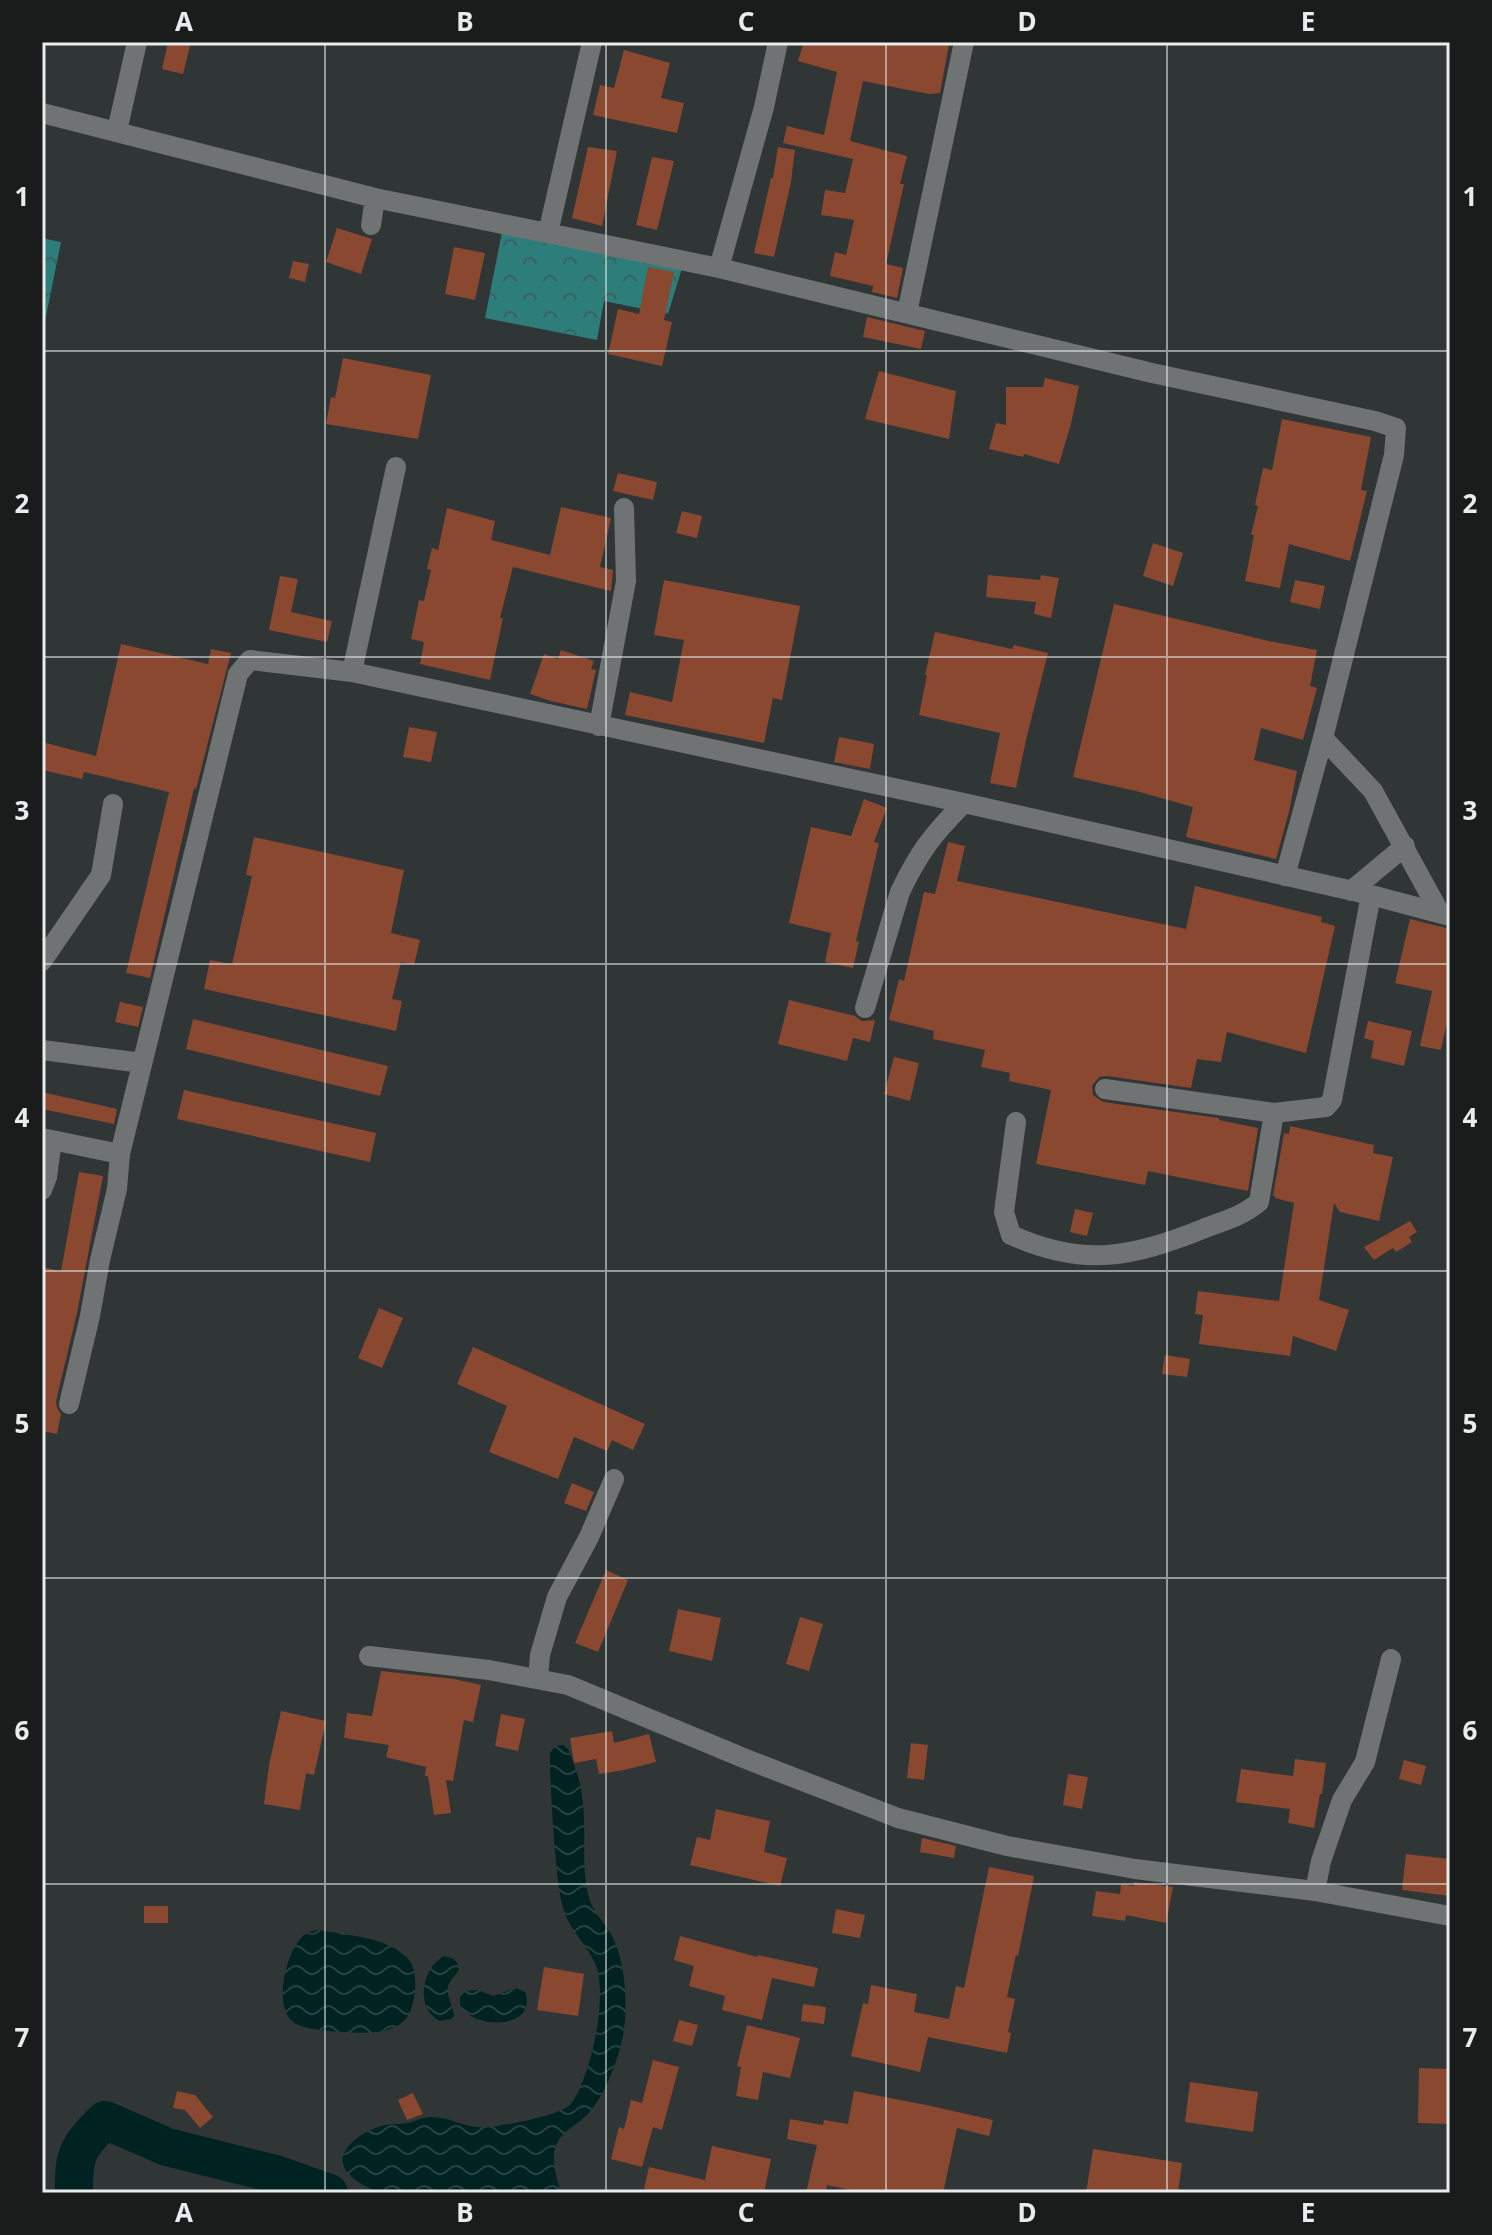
<svg xmlns="http://www.w3.org/2000/svg" width="1492" height="2235" font-family="'Noto Sans',sans-serif">
<defs>
<pattern id="forest-crowns" width="20" height="18" patternUnits="userSpaceOnUse" patternTransform="scale(2)"><rect width="20" height="18" fill="#2d7d7a"/><path d="M2 6a3 3 0 1 1 6 0M12 15a3 3 0 1 1 6 0" fill="none" stroke="#3a6260"/></pattern>
<pattern id="water-waves" width="16" height="10" patternUnits="userSpaceOnUse" patternTransform="scale(2)"><rect width="16" height="10" fill="#002220"/><path d="M0 5q4-4 8 0t8 0" fill="none" stroke="#254241"/></pattern>
</defs>
<rect width="100%" height="100%" fill="#303535"/>
<!-- forest -->
<path fill="url(#forest-crowns)" d="M503,227L682,268L668,314L604,301L597,340L485,318Z
M42,238L61,242L42,336Z"/>
<!-- water -->
<path fill="url(#water-waves)" d="M563,1745L568,1749C573,1762 579,1776 581,1790C588,1824 580,1860 588,1894C591,1911 605,1922 612,1936C624,1959 627,1994 625,2020C623,2049 607,2094 587,2115C577,2125 562,2131 556,2145C550,2159 557,2179 561,2193H380C369,2188 357,2183 349,2174C329,2154 360,2133 378,2127C388,2123 398,2125 408,2123C416,2121 423,2117 431,2117C453,2117 466,2130 490,2127C507,2125 562,2115 571,2104C591,2077 609,1994 595,1963C587,1945 570,1930 564,1911C559,1896 558,1879 556,1863C553,1826 550,1790 550,1753L555,1746Z
M319,1930C344,1935 373,1936 396,1949C400,1952 407,1957 410,1961C419,1975 416,2007 405,2020C398,2027 387,2031 377,2032C361,2034 305,2032 293,2022C273,2006 286,1952 302,1937C307,1932 312,1931 319,1930Z
M444,1956L454,1959L460,1967C457,1975 451,1978 448,1986C446,1995 453,2006 454,2016L451,2019L440,2021C414,2008 422,1968 444,1956Z
M516,1988L525,1992C538,2029 477,2030 460,2007V1997L466,1991L478,1990L493,1996Z"/>
<g fill="none" stroke-linecap="round" stroke-linejoin="round">
<!-- river -->
<path stroke="#002220" stroke-width="38" d="M74,2193C73,2155 78,2146 105,2120L167,2147L275,2174L329,2193"/>
</g>
<!-- building -->
<path fill="#8a4830" d="M168,42H191L183,74L162,69Z
M804,42H933L949,45L940,93L929,94L863,81L850,141L907,156L900,184H904L886,264L903,268L897,298L872,292L873,286L830,276L835,252L846,255L854,220L821,215L825,190L845,193L853,159L783,143L787,126L824,135L837,72L798,61Z
M624,50L670,63L661,98L684,103L677,133L593,115L600,85L614,88Z
M588,147L617,151L602,226L572,218Z
M778,147L795,150L791,182L774,257L754,253L771,178H773Z
M652,157L674,161L657,230L636,225Z
M337,228L372,239L361,274L326,262Z
M454,247L485,253L475,300L445,294Z
M293,261L309,264L305,282L289,278Z
M648,267L674,272L664,320L672,322L662,366L608,354L618,309L639,314Z
M867,317L925,331L921,349L863,337Z
M343,358L431,375L418,439L326,424L331,397L335,398Z
M879,371L956,391L949,439L865,419Z
M1045,378L1079,386L1071,424L1059,464L1024,454L1023,457L989,449L996,423L1006,425V387H1043Z
M1282,419L1371,437L1361,490L1367,491L1350,561L1289,544L1280,588L1245,581L1254,535H1251L1258,506L1255,505L1263,468L1272,470Z
M618,473L657,482L653,500L613,491Z
M561,507L611,518L600,567L613,570L611,591L513,567L500,618H503L490,680L420,664L424,642L411,639L419,600L424,601L431,570L427,569L432,548L438,550L447,508L495,521L491,540L550,555Z
M682,511L702,516L697,538L676,533Z
M1153,543L1183,553L1173,586L1143,576Z
M988,575L1040,580L1041,575L1059,578L1051,618L1034,614L1036,602L986,597Z
M280,576L298,579L291,612L332,621L327,642L269,630Z
M664,580L800,606L782,700L773,698L764,743L625,715L630,692L672,702L684,640L654,635Z
M1295,580L1325,586L1320,609L1290,602Z
M1114,604L1269,641L1317,650L1310,686L1317,688L1303,740L1261,728L1254,760L1297,771L1289,812L1276,859L1186,837L1193,807L1136,791L1073,777Z
M935,632L1012,649L1014,645L1048,653L1026,740L1016,788L990,783L1000,733L919,715L927,675H925Z
M121,644L208,664L211,649L231,653L196,789L194,788L150,978L126,973L169,792L84,772L82,779L42,770V742L96,756Z
M561,650L594,661L591,669L596,670L587,709L551,701L530,694L544,654L558,659Z
M409,727L437,732L431,762L403,757Z
M839,737L874,744L870,769L834,762Z
M864,799L887,808L874,842L879,843L856,941L859,942L853,968L825,962L831,933L789,923L811,827L851,836Z
M254,837L404,870L391,933L420,940L414,965L401,962L392,999L402,1001L396,1031L204,989L210,960L232,964L252,876L246,875Z
M948,842L965,846L957,881L1186,929L1195,886L1322,917L1321,922L1335,926L1306,1053L1227,1032L1221,1062L1197,1059L1191,1088L1107,1076L1099,1077L1092,1086L1093,1095L1103,1102L1219,1118V1120L1258,1128L1248,1191L1148,1171L1145,1185L1036,1164L1051,1090L1009,1081L1010,1073L981,1067L985,1050L933,1039L934,1031L889,1020L899,979L904,981L924,892L935,894Z
M1410,919L1450,929V1008L1441,1050L1420,1046L1432,991L1395,983Z
M789,1000L855,1016L862,1021L875,1020L870,1042L853,1038L847,1061L778,1044Z
M120,1002L143,1007L138,1027L115,1022Z
M193,1019L388,1066L380,1096L186,1049Z
M1368,1021L1412,1031L1404,1066L1371,1058L1374,1041L1364,1038Z
M894,1057L919,1063L910,1101L884,1094Z
M184,1090L376,1133L370,1162L177,1119Z
M42,1092L117,1109L114,1124L42,1109Z
M1290,1126L1374,1145L1373,1153L1393,1157L1379,1221L1340,1212L1334,1203L1319,1300L1349,1310L1336,1351L1293,1336L1290,1356L1199,1344L1203,1315L1195,1314L1198,1291L1279,1301L1294,1203L1275,1198V1196H1273L1284,1133L1289,1134Z
M79,1172L103,1176L77,1313L56,1401L57,1408L61,1414L57,1434L42,1431V1267L61,1271Z
M1075,1209L1093,1213L1087,1236L1070,1232Z
M1410,1221L1417,1232L1409,1237L1412,1242L1396,1252L1393,1248L1374,1260L1364,1247Z
M379,1308L403,1318L382,1368L358,1358Z
M473,1347L645,1424L633,1450L612,1440L607,1451L574,1437L558,1479L489,1452L507,1406L457,1384Z
M1165,1355L1190,1359L1187,1377L1162,1374Z
M572,1483L594,1492L586,1511L564,1503Z
M606,1570L628,1580L598,1652L575,1643Z
M678,1609L721,1618L712,1661L669,1651Z
M800,1617L823,1624L809,1671L786,1664Z
M381,1671L454,1679L481,1685L473,1722L464,1720L453,1781L446,1780L451,1813L434,1815L428,1776H425L426,1767L386,1757L389,1745L344,1738L347,1713L372,1716Z
M281,1711L326,1721L314,1775L306,1773L300,1810L264,1804L269,1765Z
M501,1714L525,1719L518,1751L495,1746Z
M612,1731L614,1743L649,1734L656,1762L624,1770L599,1774L596,1759L574,1763L570,1738Z
M911,1743L928,1745L924,1780L907,1778Z
M1295,1759L1326,1763L1322,1794H1320L1314,1828L1288,1823L1290,1809L1236,1802L1241,1769L1293,1776Z
M1404,1760L1426,1766L1421,1785L1399,1779Z
M1068,1774L1088,1777L1082,1809L1063,1805Z
M716,1809L770,1821L764,1852L787,1858L780,1886L690,1865L697,1837L710,1840Z
M922,1838L956,1846L954,1858L920,1852Z
M1406,1854L1450,1859V1896L1402,1890Z
M989,1867L1034,1876L1018,1956L1016,1955L1007,1997L1015,1999L1008,2032L1011,2033L1007,2053L928,2037L920,2072L851,2056L863,2003L868,2004L871,1985L917,1994L914,2012L949,2019L956,1986L964,1988Z
M1134,1882L1173,1887L1166,1923L1126,1915L1125,1921L1092,1916L1096,1891L1120,1894L1121,1884L1134,1886Z
M144,1906H168V1923H144Z
M836,1909L865,1915L860,1938L832,1933Z
M680,1936L757,1957V1955L818,1968L814,1987L772,1978L762,2020L722,2010L725,1996L689,1986L694,1966L674,1960Z
M544,1967L584,1974L578,2016L537,2010Z
M803,2004L826,2007L824,2024L801,2021Z
M679,2020L698,2025L692,2046L673,2041Z
M747,2025L800,2038L790,2078L763,2072L758,2100L736,2096L741,2067L737,2066Z
M653,2060L679,2067L662,2130L653,2127L642,2167L611,2159L619,2127L624,2129L631,2100L642,2103Z
M1419,2068L1450,2069V2124L1418,2123Z
M1190,2082L1258,2092L1253,2132L1185,2122Z
M177,2091L195,2095L213,2117L200,2128L185,2110L173,2108Z
M854,2091L931,2106L993,2120L989,2136L957,2128L943,2193H864L827,2185L826,2193H806L817,2145L787,2139L790,2119L823,2125L824,2120L848,2124Z
M413,2093L423,2114L407,2120L398,2100Z
M712,2146L771,2159L764,2193H661L644,2189L649,2167L705,2180Z
M1093,2149L1182,2163L1178,2193H1086Z"/>
<g fill="none" stroke-linecap="round" stroke-linejoin="round">
<!-- minor -->
<path stroke="#707373" stroke-width="20" d="M42,113L375,198L719,268L1152,373L1375,421L1396,428L1394,455L1323,738L1285,876
M117,131L137,42
M371,225L375,198
M548,233L592,42
M719,268L764,107L778,42
M907,313L964,42
M352,672L396,467
M599,726L626,581L624,508
M1323,738L1373,791L1440,913
M1351,891L1405,846
M42,961L101,875L113,804
M865,1008L900,892C919,852 933,834 964,803
M42,1050L142,1063
M1105,1089L1274,1113L1326,1107L1332,1100L1371,895
M1016,1122L1004,1212L1011,1235C1084,1268 1132,1257 1203,1229C1223,1221 1243,1216 1259,1202L1274,1113
M42,1138L120,1154L238,674L250,660L352,672L964,803L1371,895L1450,916
M42,1190L47,1177L52,1140
M69,1404L90,1316L100,1260L117,1189L120,1154
M369,1656L489,1670L568,1685L746,1759L898,1818L1007,1846L1135,1869L1315,1891L1450,1916
M538,1678L540,1655L557,1597L589,1537L614,1479
M1315,1891L1321,1861L1342,1800L1365,1762L1391,1659"/>
</g>
<!-- grid -->
<path fill="none" stroke="#e9ecec" stroke-width="2" stroke-opacity="0.55" d="M325,42V2193M606,42V2193M886,42V2193M1167,42V2193M42,351H1450M42,657H1450M42,964H1450M42,1271H1450M42,1578H1450M42,1884H1450"/>
<!-- border -->
<rect width="1492" height="2235" fill="none" stroke="#1a1c1c" stroke-width="88"/>
<rect x="44" y="44" width="1404" height="2147" fill="none" stroke="#e9ecec" stroke-width="3"/>
<g font-size="26" text-anchor="middle" font-weight="bold" fill="#e9ecec">
<text x="184" y="31">A</text>
<text x="465" y="31">B</text>
<text x="746" y="31">C</text>
<text x="1027" y="31">D</text>
<text x="1308" y="31">E</text>
<text x="22" y="206">1</text>
<text x="1470" y="206">1</text>
<text x="22" y="513">2</text>
<text x="1470" y="513">2</text>
<text x="22" y="820">3</text>
<text x="1470" y="820">3</text>
<text x="22" y="1127">4</text>
<text x="1470" y="1127">4</text>
<text x="22" y="1433">5</text>
<text x="1470" y="1433">5</text>
<text x="22" y="1740">6</text>
<text x="1470" y="1740">6</text>
<text x="22" y="2047">7</text>
<text x="1470" y="2047">7</text>
<text x="184" y="2222">A</text>
<text x="465" y="2222">B</text>
<text x="746" y="2222">C</text>
<text x="1027" y="2222">D</text>
<text x="1308" y="2222">E</text>
</g>
</svg>
